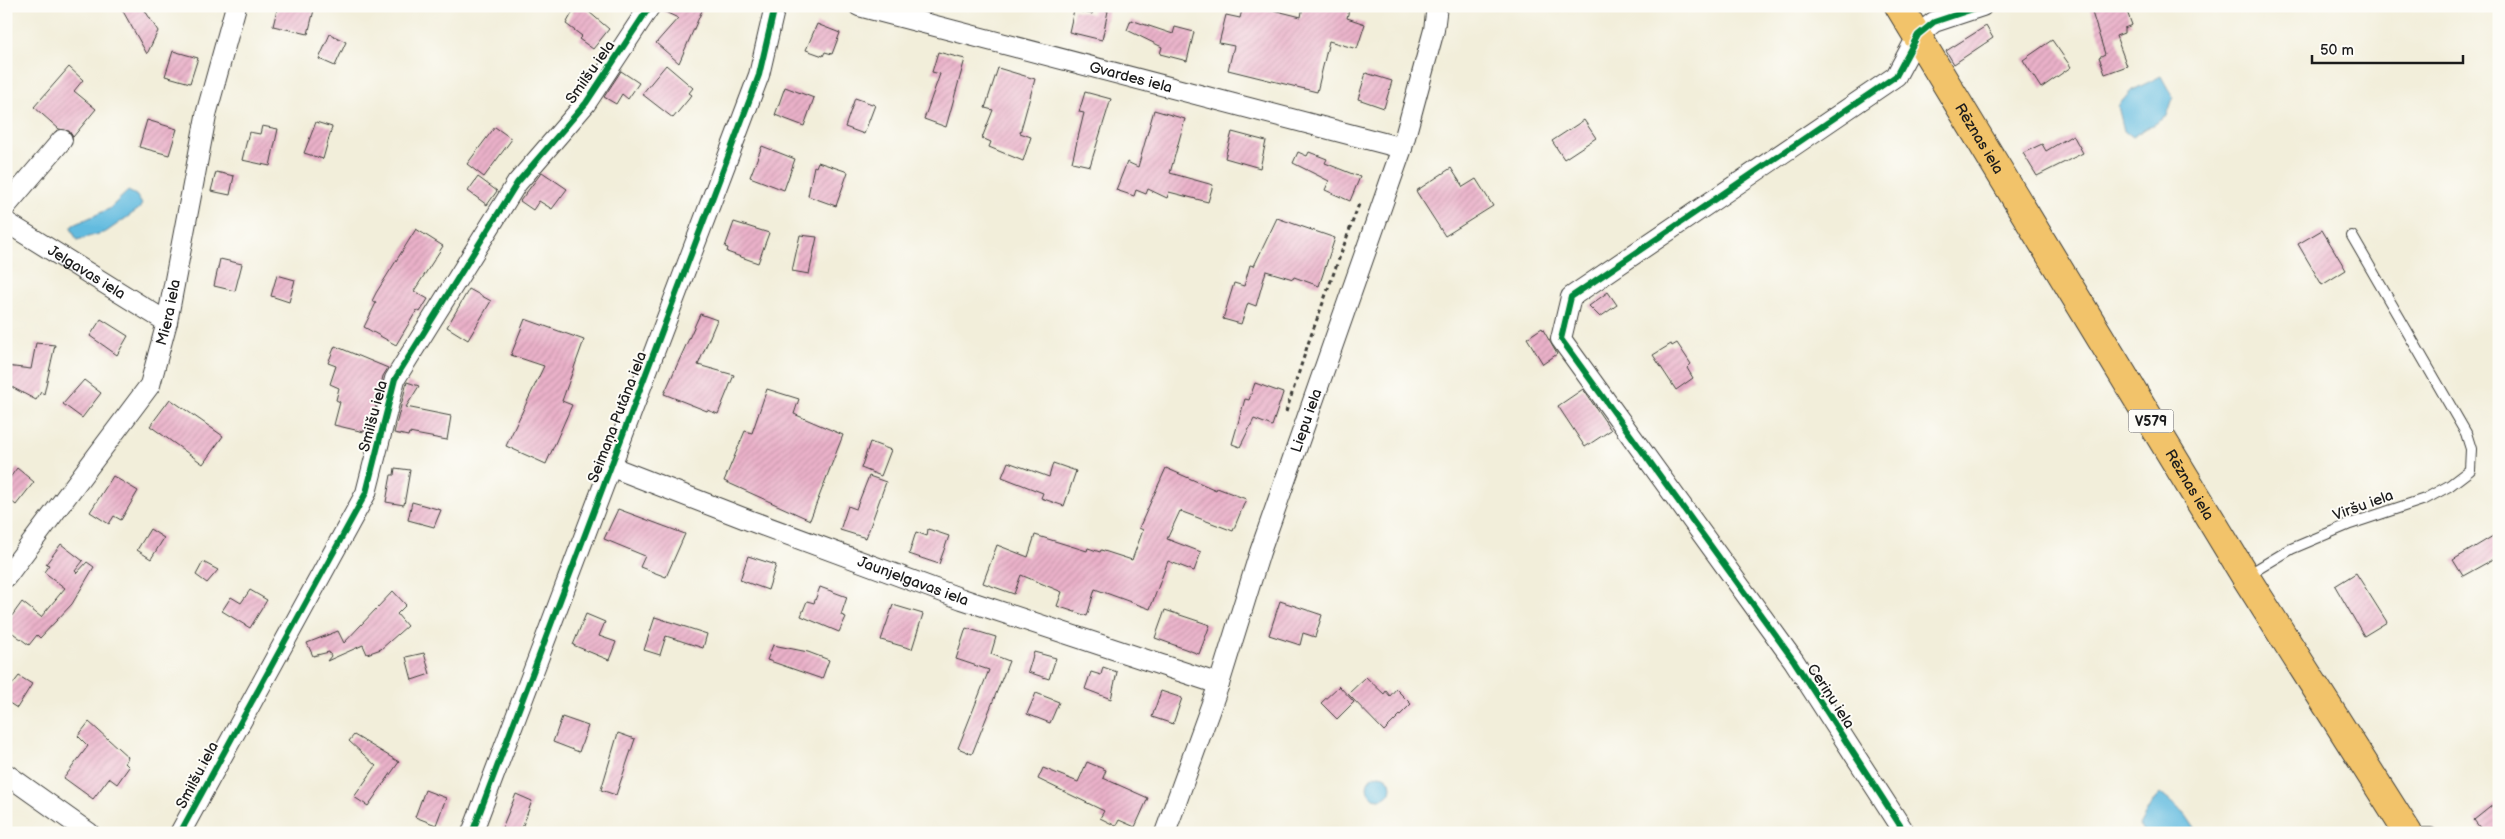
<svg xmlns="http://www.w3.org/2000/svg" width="2505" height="839" font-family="'Balsamiq Sans',sans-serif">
<defs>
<pattern id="building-hatch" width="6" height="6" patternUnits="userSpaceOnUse" patternTransform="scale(1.25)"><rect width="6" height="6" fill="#eab1c9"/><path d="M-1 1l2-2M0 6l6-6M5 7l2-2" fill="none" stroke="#c898ac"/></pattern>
</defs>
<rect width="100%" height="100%" fill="#fdfcf7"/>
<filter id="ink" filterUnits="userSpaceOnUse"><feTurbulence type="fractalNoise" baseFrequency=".02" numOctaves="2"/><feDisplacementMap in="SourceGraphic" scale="10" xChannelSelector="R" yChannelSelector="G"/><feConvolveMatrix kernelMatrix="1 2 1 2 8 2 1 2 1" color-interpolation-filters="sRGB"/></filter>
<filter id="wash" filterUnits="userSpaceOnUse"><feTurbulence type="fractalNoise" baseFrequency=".0096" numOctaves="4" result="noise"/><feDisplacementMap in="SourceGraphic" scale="20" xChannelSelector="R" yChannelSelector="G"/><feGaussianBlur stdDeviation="1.12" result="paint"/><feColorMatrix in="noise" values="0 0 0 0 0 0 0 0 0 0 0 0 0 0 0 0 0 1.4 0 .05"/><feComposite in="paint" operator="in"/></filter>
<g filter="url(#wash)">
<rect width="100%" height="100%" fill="#f2eeda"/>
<!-- water -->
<path fill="#62bbdf" stroke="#3f6c7e" d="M2161,76L2173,98L2167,116L2132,137L2124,131L2118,106L2131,91Z
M128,191L136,195L142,204L139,209L106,232L77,240L71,228L73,225L109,209Z
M1367 787a12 12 0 1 1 24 0a12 12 0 1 1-24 0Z
M2160,793L2185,814L2198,833H2144L2139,826L2152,803Z"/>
<g id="blocks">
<!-- building -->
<path fill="url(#building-hatch)" d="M120,6H142L158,31L147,54Z
M278,6H300L314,10L308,34L273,26Z
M576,6H582L609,29L593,49L579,39L582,36L566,24Z
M662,6H704L679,63L656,43L678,18L661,10Z
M1243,6H1257L1301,17L1303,6H1350L1347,18L1365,24L1357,49L1329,41L1317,92L1228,70L1234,46L1219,43L1226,15L1240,18Z
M2090,6H2125L2132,25L2124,28V33L2116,36L2127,66L2105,74L2099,57L2105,54Z
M1094,7L1108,11L1102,40L1069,32L1074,10L1092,14Z
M1131,20L1173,34L1175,27L1194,32L1187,61L1160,54L1162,47L1127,30Z
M817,24L840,33L832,54L825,52L823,56L806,50Z
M1986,26L1993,38L1954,64L1946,51Z
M330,34L346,42L335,66L319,59Z
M2052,40L2071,67L2041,88L2023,60Z
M173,51L198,58L190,83L165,76Z
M938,52L965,59L946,127L924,119L940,74L932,72Z
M666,65L693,88L689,93L692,95L673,118L642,94Z
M69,67L83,80L74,91L96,109L73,137L69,131L59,129L34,107Z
M998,68L1035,79L1020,133L1031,137L1023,161L989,147L991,142L982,138L993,110L985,108Z
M621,71L639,83L628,99L622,94L616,104L604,97Z
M1366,73L1392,81L1384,108L1358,99Z
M785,87L814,98L804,126L775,115Z
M1085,92L1111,99L1090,166L1072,162L1084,113L1079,112Z
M855,98L875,105L864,134L845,127Z
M1154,110L1185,119L1170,173L1213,185L1208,202L1169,192L1167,198L1148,189L1146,194L1136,190L1134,196L1116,190L1127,162L1138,167Z
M147,120L177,129L169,155L139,147Z
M1584,120L1596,138L1564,159L1552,141Z
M316,122L332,127L323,159L304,153Z
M262,126L278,129L270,166L242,160L249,132L260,134Z
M495,127L512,139L484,177L467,164Z
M1232,132L1266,141L1260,168L1225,158Z
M2073,135L2083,153L2037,176L2023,153L2042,144L2046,151Z
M762,146L795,159L784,190L750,177Z
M1298,152L1307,156L1309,152L1327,159L1325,163L1360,177L1350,201L1325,190L1329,181L1293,163Z
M818,162L848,172L836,206L808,196L814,166L816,167Z
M1451,168L1463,187L1476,179L1493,206L1445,236L1416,191Z
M216,172L234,176L230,195L211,191Z
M542,172L567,189L552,209L539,201L533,210L520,201Z
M478,177L497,191L487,205L468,191Z
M1277,218L1335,238L1319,286L1294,277L1293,279L1266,271L1256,306L1248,303L1241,324L1223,319L1234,283L1244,286L1250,265L1254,266Z
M734,222L769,233L758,263L727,252L728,248L725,247Z
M416,229L443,246L414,291L428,299L420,312L417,310L396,345L364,327L376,303L372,301L376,293Z
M2322,230L2346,270L2322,285L2298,244Z
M800,235L817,237L809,274L792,271Z
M220,259L242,264L235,291L214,286Z
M277,275L295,280L289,302L271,296Z
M469,289L491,301L468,340L447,327Z
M1608,292L1617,305L1600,317L1589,306Z
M700,314L717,320L698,365L734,375L718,414L707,410V411L664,394Z
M101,319L128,336L117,355L90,336Z
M525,319L584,340L562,401L572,405L546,464L506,446L544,366L511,355Z
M1542,328L1557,354L1543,364L1527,338Z
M36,343L55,345L44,394L41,392L36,400L6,384V366L31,369Z
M1677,343L1691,364L1687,368L1693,378L1676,390L1653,355L1671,344L1672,346Z
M335,346L388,368L383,376L371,427L365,426L364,432L334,425L340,402L336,400L339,388L330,384L336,366L328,363Z
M84,380L101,393L82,418L63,404Z
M407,382L419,386L406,407L451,416L447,440L409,433L408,436L394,433Z
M1255,383L1283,393L1272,426L1254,419L1240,447L1232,444L1245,399L1249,400Z
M767,389L799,399L794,414L843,435L810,520L724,481L745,431L752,433Z
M1583,389L1611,430L1585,447L1558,406Z
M170,399L223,436L203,464L150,426Z
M870,442L891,450L881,476L861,468Z
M1008,462L1049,477L1053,463L1076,471L1064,506L1041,498L1043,493L1002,477Z
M17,468L34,482L16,505L6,497V483Z
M395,468L410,470L404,505L386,502L391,475H394Z
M1166,468L1216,490L1217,488L1246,499L1233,531L1180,511L1167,539L1201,552L1194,571L1168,561L1150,609L1095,589L1087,616L1057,606L1062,592L1021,575L1014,594L983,583L997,545L1028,557L1035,535L1087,551L1088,548L1100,552L1101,550L1132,560L1143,530L1139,528Z
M113,476L138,491L121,520L114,516L109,524L90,512Z
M869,476L886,482L866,538L840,530L848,506L856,509Z
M412,502L441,510L434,527L408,520Z
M618,509L685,534L666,577L640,567L645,556L604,539Z
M150,529L164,538L151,559L137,550Z
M928,529L949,536L939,564L909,554L916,532L927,536Z
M2493,536L2499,547V556L2463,576L2453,560Z
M61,544L83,561L75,571L77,573L87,562L94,567L72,604L40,638L37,635L29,645L6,628V624L22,602L41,617L65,588L44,572L49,565L46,564Z
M748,556L776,565L768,590L740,580Z
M203,562L218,570L207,583L196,575Z
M2356,573L2387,622L2364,636L2335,586Z
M820,587L847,597L841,615L846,617L839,632L801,616L807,601L814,603Z
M250,590L267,600L250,628L222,611L231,597L241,603Z
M393,591L406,605L397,614L407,626L381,649L367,654L363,645L327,661L331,656L329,652L313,656L307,643L338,631L344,643Z
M1280,601L1322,615L1315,637L1303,633L1300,645L1269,635Z
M893,605L923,614L912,649L881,640Z
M1165,610L1210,625L1199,654L1155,638Z
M586,614L605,622L599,636L616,642L609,660L573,645Z
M655,617L707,634L703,648L666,636L660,655L644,650Z
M966,628L996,637L991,654L1009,661L972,754L958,748L989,670L956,659Z
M773,645L808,652L829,660L822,679L767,660Z
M1034,652L1056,658L1049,679L1028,672Z
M424,653L430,674L412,680L406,657Z
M1103,667L1117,672L1111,699L1085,689L1091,672L1101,675Z
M19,676L32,684L17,708L6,701V693Z
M1366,677L1384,694L1386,691L1390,696L1396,689L1411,704L1384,731L1348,694Z
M1339,686L1354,702L1337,719L1321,703Z
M1161,691L1182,698L1173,724L1152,717Z
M1036,693L1059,702L1050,723L1027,714Z
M562,717L588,726L579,752L553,742Z
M89,722L128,757L125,763L129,767L117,784L109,778L93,799L64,778L88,746L78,736Z
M618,733L635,739L616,795L601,790Z
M354,735L399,762L368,806L354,797L376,766L349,741Z
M1087,762L1106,770L1103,778L1148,798L1135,827L1119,820L1116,826L1100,818L1104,811L1038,779L1043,768L1078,782Z
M425,790L446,798L436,825L415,817Z
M516,794L532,801L520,833H500Z
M2499,800V833H2484L2474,820Z"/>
</g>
</g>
<g filter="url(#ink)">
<use href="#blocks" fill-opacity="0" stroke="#3c3c38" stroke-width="1"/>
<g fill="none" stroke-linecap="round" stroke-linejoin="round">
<!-- service casing -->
<g stroke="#3c3c38" stroke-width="12">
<path id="service" d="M2246,576L2291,549L2350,524L2425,499L2449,486L2470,470L2471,449L2466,433L2352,236
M2419,833H2431"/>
</g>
<!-- minor casing -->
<g stroke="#3c3c38" stroke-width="22">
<g id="minor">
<path id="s1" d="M859,6L1402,148"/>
<path d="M6,206L62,140"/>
<path id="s2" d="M6,222L167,322"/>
<path id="s3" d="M612,467L751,521L962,599L1219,684"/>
<path id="s4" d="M6,577L150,385L167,322L207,111L236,6"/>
<path d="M6,774L89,833"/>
<path d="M180,833L366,493L395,379L517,183L586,103L650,6"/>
<path d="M472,833L759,75L775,6"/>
<path id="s5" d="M1165,833L1219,684L1260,552L1402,148L1434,30L1437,6"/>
<path d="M1905,833L1794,661L1561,339L1571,297L1896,76L1918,35L1934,22L1982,6"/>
</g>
</g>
<!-- primary casing -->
<g stroke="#3c3c38" stroke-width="30">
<g id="primary">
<path id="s6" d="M1899,6L2245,576L2408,833"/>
</g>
</g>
<!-- path -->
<path stroke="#3c3c38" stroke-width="3" stroke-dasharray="4 4" stroke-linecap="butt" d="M1286,412L1309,341L1359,204"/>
<!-- service -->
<use href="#service" stroke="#fff" stroke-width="10"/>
<!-- minor -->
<use href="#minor" stroke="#fff" stroke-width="20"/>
<!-- primary -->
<use href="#primary" stroke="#f2c36a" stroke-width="28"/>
<!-- cycleway casing -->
<g stroke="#fdfcf7" stroke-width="9">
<path id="cycleway" d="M180,833L366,493L395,379L517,183L586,103L650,6
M472,833L759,75L775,6
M1905,833L1794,661L1561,339L1571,297L1896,76L1918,35L1934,22L1982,6"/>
</g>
<!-- cycleway -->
<use href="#cycleway" stroke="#00873e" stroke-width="6"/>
</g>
</g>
<g text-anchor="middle" stroke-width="4" stroke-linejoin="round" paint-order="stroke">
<!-- shield labels -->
<rect fill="#fdfcf7" stroke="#605f5e" stroke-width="1" x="2128.5" y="409.5" width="45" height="23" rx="4"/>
<g font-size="14" font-weight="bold" fill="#1c1c1c">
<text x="2151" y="426">V579</text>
</g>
<!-- street labels -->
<g font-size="15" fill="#1c1c1c" stroke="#fdfcf7">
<text transform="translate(590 72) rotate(-55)" y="5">Smilšu iela</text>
<text dy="5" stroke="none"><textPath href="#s1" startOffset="281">Gvardes iela</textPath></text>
<text dy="5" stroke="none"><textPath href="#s6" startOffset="155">Rēznas iela</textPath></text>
<text dy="5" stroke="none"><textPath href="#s2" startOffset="95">Jelgavas iela</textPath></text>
<text dy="5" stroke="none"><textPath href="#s4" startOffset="315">Miera iela</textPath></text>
<text transform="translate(373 416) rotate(-75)" y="5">Smilšu iela</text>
<text transform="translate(617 417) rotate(-69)" y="5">Seimaņa Putāna iela</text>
<text dy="5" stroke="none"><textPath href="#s5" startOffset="436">Liepu iela</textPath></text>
<text dy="5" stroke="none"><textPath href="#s6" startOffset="560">Rēznas iela</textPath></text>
<text transform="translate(2363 505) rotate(-20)" y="5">Viršu iela</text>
<text dy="5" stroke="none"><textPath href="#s3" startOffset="322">Jaunjelgavas iela</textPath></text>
<text transform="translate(1831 696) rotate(57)" y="5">Ceriņu iela</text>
<text transform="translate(197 775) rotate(-62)" y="5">Smilšu iela</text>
</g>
</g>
<!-- margin -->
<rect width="2505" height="839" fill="none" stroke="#fdfcf7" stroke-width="25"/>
<!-- scale -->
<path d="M2312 55v8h151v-8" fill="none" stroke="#1c1c1c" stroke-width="2.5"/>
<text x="2320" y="55" font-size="15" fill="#1c1c1c" stroke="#fdfcf7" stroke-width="4" paint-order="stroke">50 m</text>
</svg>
